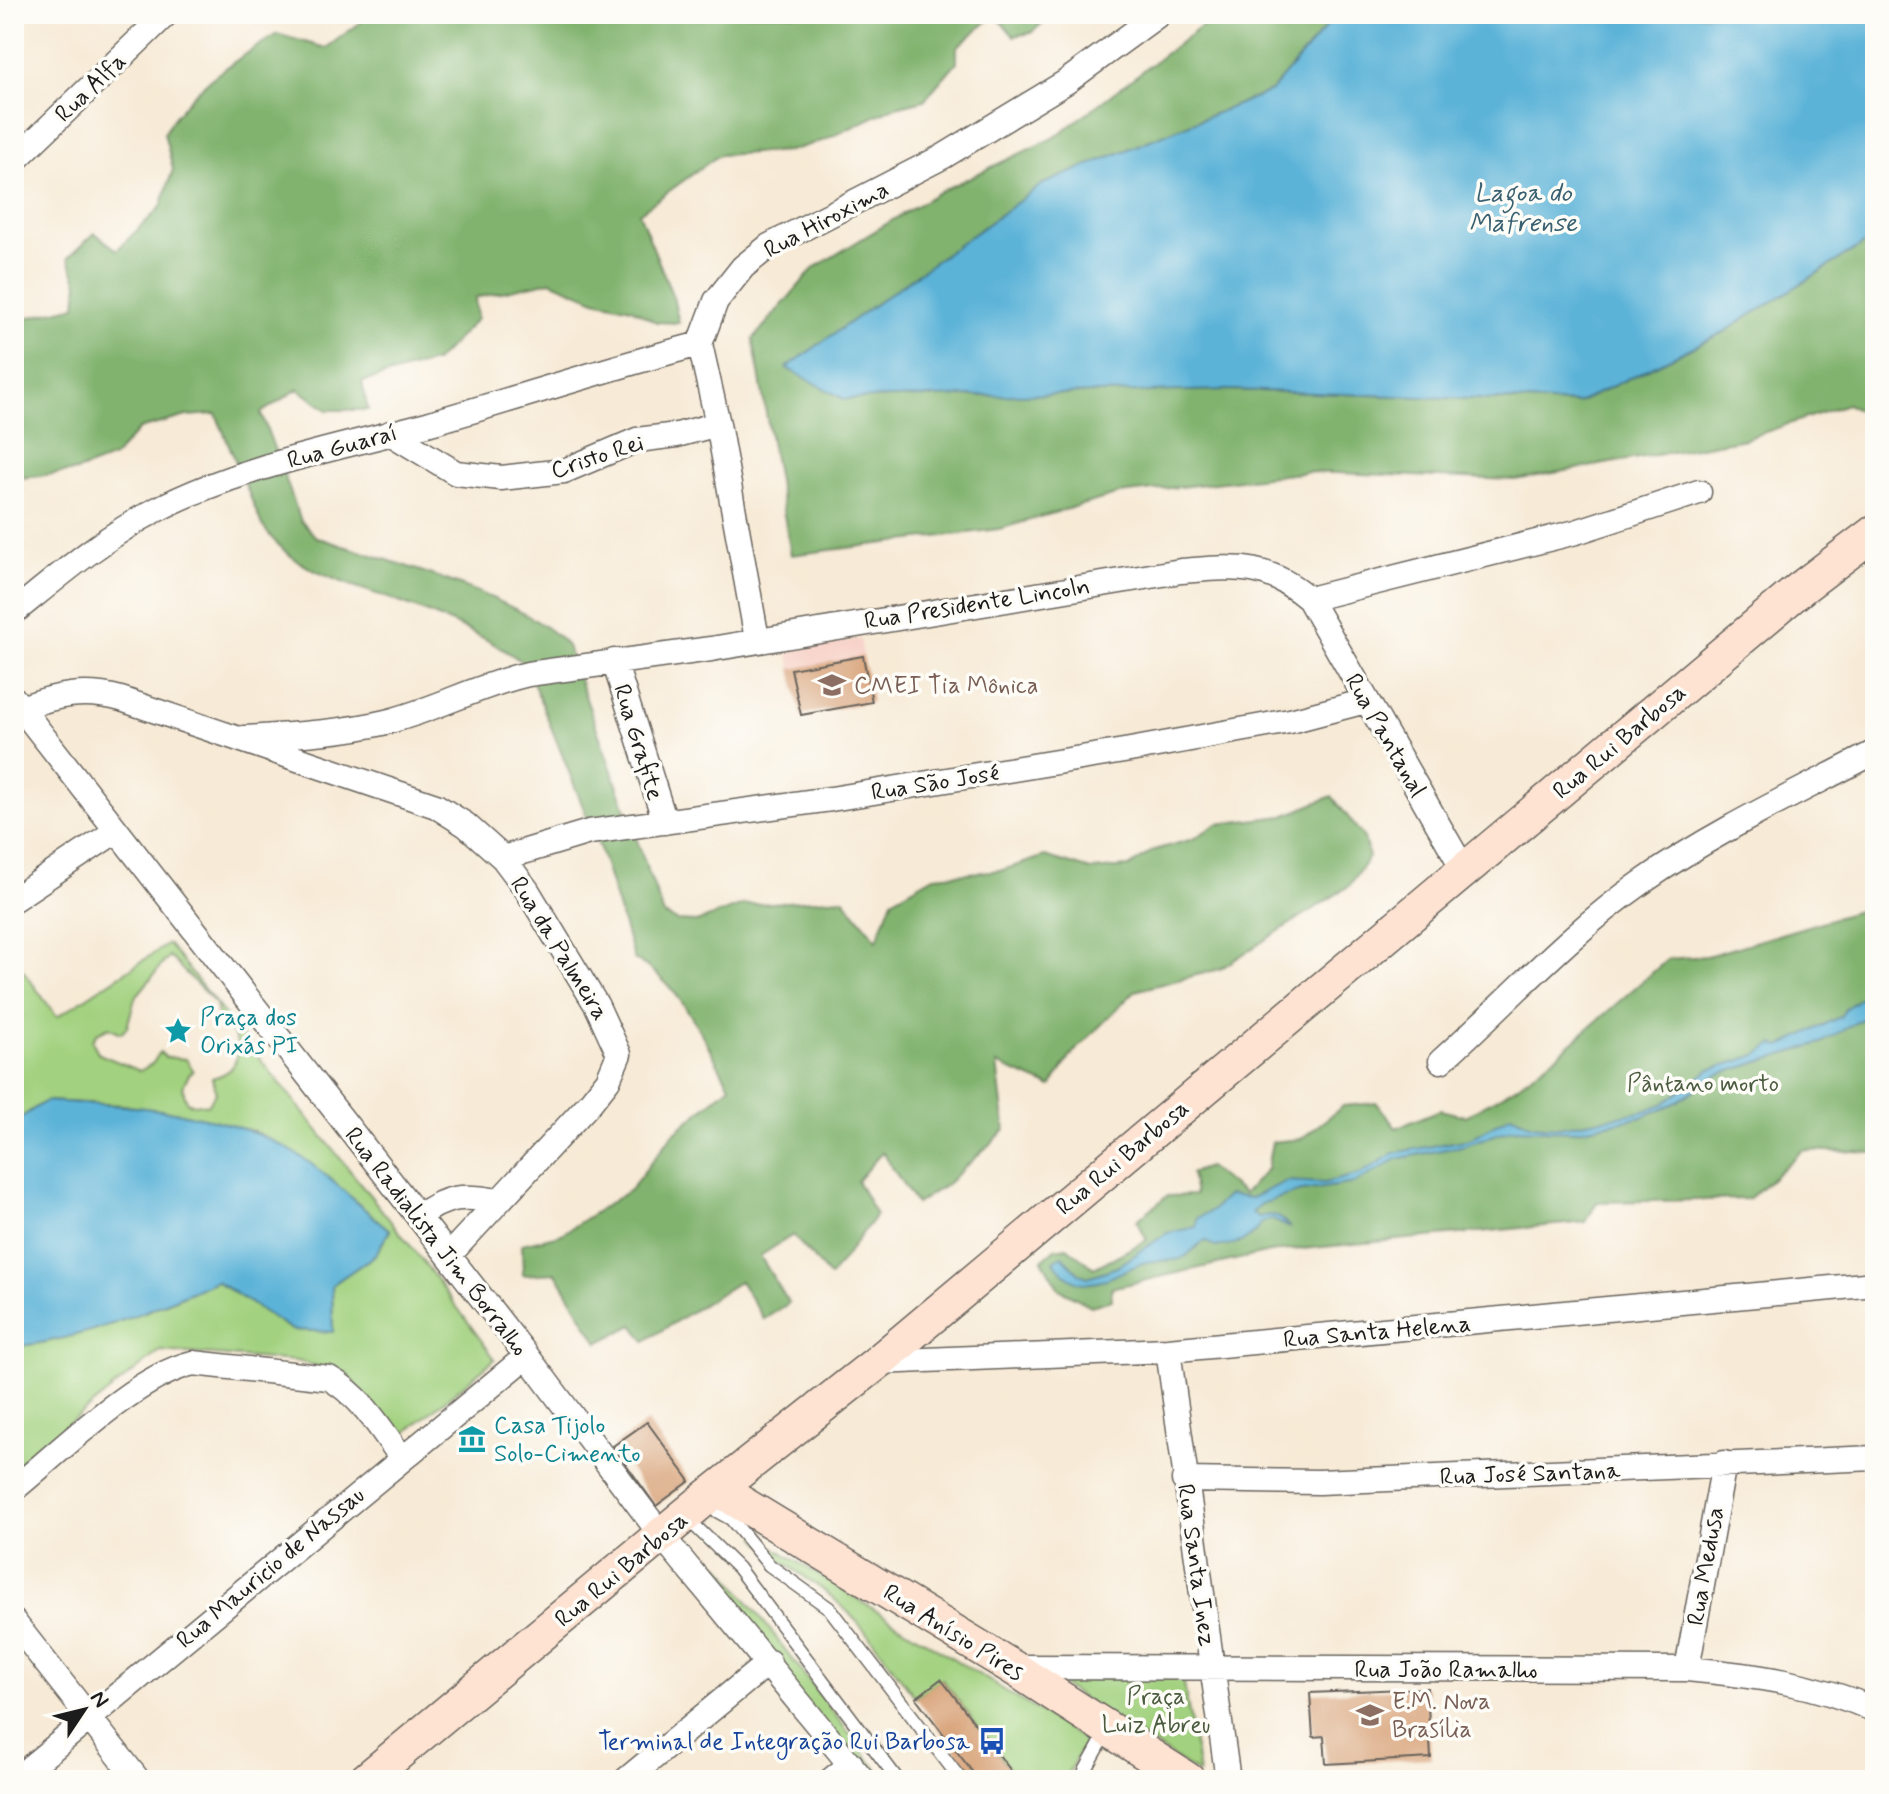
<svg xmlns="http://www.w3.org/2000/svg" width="1889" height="1794" font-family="Mynerve,sans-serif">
<rect width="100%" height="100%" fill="#fdfcf7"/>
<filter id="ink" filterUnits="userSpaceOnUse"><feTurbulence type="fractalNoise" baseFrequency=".0125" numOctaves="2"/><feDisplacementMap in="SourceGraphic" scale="16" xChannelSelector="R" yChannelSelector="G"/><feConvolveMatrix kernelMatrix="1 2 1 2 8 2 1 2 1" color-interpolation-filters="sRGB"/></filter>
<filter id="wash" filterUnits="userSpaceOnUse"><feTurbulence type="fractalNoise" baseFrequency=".006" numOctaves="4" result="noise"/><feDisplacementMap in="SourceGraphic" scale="32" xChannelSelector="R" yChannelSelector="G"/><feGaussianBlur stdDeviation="1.8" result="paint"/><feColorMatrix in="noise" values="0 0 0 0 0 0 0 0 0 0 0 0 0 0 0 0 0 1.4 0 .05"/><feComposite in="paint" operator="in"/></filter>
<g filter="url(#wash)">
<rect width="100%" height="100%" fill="#f7ead6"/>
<!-- built -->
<path fill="#f7d1c8" d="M860,639L872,702L801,715L788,652Z"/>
<!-- green -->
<path fill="#a2d17f" stroke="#5f764e" stroke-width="2" fill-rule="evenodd" d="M168,944L426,1265L495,1359L398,1439L346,1373L296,1361L160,1351L14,1467V1347C88,1338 148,1312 216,1281L292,1330L333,1331L332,1285L375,1255L390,1231L310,1163L254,1131L123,1105L46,1101L14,1122V958L57,1017ZM169,956L216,1004L219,1020C245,1036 245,1071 212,1078L216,1093L207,1105L188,1103C180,1088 183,1082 193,1070L186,1059L165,1057L160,1052L153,1063L140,1071L99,1054L92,1041L97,1033L109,1027L121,1033L127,1027L135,998Z
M756,1536L1086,1741L1064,1780H1018L942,1679L916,1698C890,1665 866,1626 833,1598C808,1576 776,1562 756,1536Z
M677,1551L705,1557L721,1566L885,1780H866Z
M1183,1677L1199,1774L1053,1679Z"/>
<!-- forest -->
<path fill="#81b36e" stroke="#4e6845" stroke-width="2" d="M372,14H1053L1031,33L1014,36L995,15L957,47V62L924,100L892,108L825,140L789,151L719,155L639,213L673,297L679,323L656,322L631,308L595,300L551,281L475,298L477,319L436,361L362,382L368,410H328L298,389L261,413L301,521L316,537C379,559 527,597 567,646L664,915L677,921L696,922L743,905L843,898L877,940L892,900L934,876L1003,870L1045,856L1091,870L1129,867L1154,850L1193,839L1217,824L1284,816L1332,796L1364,838L1369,857L1349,886L1220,969L1135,991L1073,1053L1051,1087L997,1064L1005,1130L948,1183L916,1204L882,1152L857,1181L876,1215L830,1277L793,1235L760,1256L789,1303L764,1319L740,1281L645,1341L633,1325L598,1343L556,1273L523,1275L522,1244L560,1235L630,1190L673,1134L730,1086C704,1041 682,983 634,959L600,849L526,665C490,637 442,618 399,602C347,582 295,575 262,525L216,414L187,416L139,429L114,457L77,471L22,478L14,472V321L76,306L78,283L68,258L95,233L117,250L161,207L173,169L164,133C190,87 233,62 277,34L326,48Z
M1218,14H1337L1271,91L1043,184L1232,390L1578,403L1724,332L1875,237V422L1847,404L1745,439L1515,480L1309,472L1119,494L999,529L791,555L753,339L814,268L939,192L1055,137Z
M1875,906V1153L1803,1150L1749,1199L1597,1202L1586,1222L1270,1252L1111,1288L1112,1300L1091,1306L1059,1289L1042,1260L1055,1249L1067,1247L1094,1268L1147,1240L1137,1220L1167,1196L1195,1195L1191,1173L1208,1167L1244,1194L1267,1169L1272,1142L1301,1139L1343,1106L1377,1103L1396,1128L1440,1110L1466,1116L1517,1086L1560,1053L1668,959L1707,956Z"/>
<!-- water -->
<path fill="#5bb3d8" stroke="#3c687a" stroke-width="2" d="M1337,14H1875V237L1724,332L1578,403L1232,390L844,399L786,368L1043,184L1271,91Z
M1875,988V1016L1862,1019L1821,1043L1717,1075L1675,1103L1642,1117L1573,1131L1512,1129L1462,1146L1397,1159L1355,1183L1297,1192L1261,1204L1252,1213L1259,1217C1273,1213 1281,1216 1290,1228L1271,1219L1261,1223C1253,1242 1234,1245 1215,1247L1206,1241C1195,1244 1191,1256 1180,1259C1168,1262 1155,1259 1143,1263C1109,1275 1082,1303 1054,1261L1062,1256L1079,1274L1088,1277L1117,1267L1167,1233L1196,1227L1197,1218L1213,1210L1228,1195L1251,1198L1287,1181L1324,1183L1360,1174L1394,1153L1470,1139L1511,1115L1532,1125L1559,1127L1641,1112L1663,1104L1709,1070L1757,1055L1773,1044L1781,1046L1840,1017L1846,1008Z
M46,1101C134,1106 237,1109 310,1163C338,1184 363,1209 390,1230L375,1255L332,1285L333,1332L292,1330L216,1281C148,1311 89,1338 14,1347V1122Z"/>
<g id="blocks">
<!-- building -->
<path fill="#d69d71" d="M863,656L872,702L801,715L791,669Z
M647,1422L690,1481L656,1506L613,1446Z
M941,1679L1018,1780H974L977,1778L916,1698Z
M1427,1688L1431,1758L1326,1764L1324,1736L1313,1737L1310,1693Z"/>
</g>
</g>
<g filter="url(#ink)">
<use href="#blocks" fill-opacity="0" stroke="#69645d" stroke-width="2"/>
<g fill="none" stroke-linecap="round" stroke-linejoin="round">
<!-- lane casing -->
<g stroke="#69645d" stroke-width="15">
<path id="lane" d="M704,1504L731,1519L769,1565L829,1608L961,1780
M687,1518L738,1568L898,1780
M1080,1780L1108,1730"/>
</g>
<!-- street casing -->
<g stroke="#69645d" stroke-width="27">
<path id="street" d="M14,161L166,14
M390,433L456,473L501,478L564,471L637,440L677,435L718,424
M1309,599L1576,532L1699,492
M14,612C60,575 104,537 156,510C241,466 336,449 427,424C518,398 608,368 700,344
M757,639L718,424L700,344L716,301L743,267L769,246L944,156L1066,82L1159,14
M614,661L665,822
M14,699L527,1356L662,1536L863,1780
M21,708C57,695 84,689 121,699L436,806L466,825L503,858L527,890L597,1006L619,1054L608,1080L589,1104L449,1255
M244,738C292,735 340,733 386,722C435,710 479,685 528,674L711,649L1181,571C1235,567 1266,562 1309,599L1464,870
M503,858L589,832L831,799L1130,750L1290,721L1366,701
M14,899L116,831
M1441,1061C1507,1002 1568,934 1641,883C1713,832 1797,793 1875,752
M418,1217C446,1195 465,1195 498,1201
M1168,1350L1228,1780
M878,1362L1168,1350L1875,1284
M1184,1480L1319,1482L1875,1458
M14,1489C62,1450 134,1377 193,1363L329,1378C361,1396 380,1427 401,1457
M14,1622L138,1780
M1012,1667L1687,1669C1752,1675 1815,1683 1875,1710
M1687,1669L1724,1463
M15,1780L527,1356
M626,1780L769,1662
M831,1780L851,1764"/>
</g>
<!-- secondary casing -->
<g stroke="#69645d" stroke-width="37">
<path id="secondary" d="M718,1489L1012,1667L1188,1780
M366,1780L701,1502L878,1362L1801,588L1875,532"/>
</g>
<!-- lane -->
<use href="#lane" stroke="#fff" stroke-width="12"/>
<!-- street -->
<use href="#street" stroke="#fff" stroke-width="24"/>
<!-- secondary -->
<use href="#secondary" stroke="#fee3d2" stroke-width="34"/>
</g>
</g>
<!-- icons -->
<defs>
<g id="school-bare" transform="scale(2.16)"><path d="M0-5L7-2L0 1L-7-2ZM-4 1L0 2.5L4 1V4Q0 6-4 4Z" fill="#8d6e63" stroke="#fdfcf7" stroke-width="2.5" paint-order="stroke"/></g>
<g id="sight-bare" transform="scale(2.16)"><path d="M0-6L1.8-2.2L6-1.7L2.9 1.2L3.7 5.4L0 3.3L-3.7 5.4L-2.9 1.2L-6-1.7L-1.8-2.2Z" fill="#0f9aa8" stroke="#fdfcf7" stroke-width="2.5" paint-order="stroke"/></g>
<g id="museum-bare" transform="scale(2.16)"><path d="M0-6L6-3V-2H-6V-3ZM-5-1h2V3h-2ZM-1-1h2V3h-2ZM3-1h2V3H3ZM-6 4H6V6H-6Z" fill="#0f9aa8" stroke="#fdfcf7" stroke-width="2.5" paint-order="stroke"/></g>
<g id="bus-bare" transform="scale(2.16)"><path d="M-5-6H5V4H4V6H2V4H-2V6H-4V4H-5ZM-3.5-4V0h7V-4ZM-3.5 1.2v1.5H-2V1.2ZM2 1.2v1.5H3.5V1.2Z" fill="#1a4fb4" stroke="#fdfcf7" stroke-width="2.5" paint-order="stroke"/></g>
</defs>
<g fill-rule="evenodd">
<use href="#school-bare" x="832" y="685"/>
<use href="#sight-bare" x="178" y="1031"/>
<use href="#museum-bare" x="472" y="1439"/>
<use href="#school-bare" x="1370" y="1715"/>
<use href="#bus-bare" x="992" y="1741"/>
</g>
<g text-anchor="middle" stroke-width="7" stroke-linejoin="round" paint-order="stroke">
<!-- street labels -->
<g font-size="24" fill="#1c1c1c" stroke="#fdfcf7">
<text transform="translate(90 87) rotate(-44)" y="8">Rua Alfa</text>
<text transform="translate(826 219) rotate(-28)" y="8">Rua Hiroxima</text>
<text transform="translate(342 446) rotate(-15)" y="8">Rua Guaraí</text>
<text transform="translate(597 456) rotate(-18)" y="8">Cristo Rei</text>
<text transform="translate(977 603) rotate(-9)" y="8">Rua Presidente Lincoln</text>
<text transform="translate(1386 735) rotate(60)" y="8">Rua Pantanal</text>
<text transform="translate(1619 741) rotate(-40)" y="8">Rua Rui Barbosa</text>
<text transform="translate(639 742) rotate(73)" y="8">Rua Grafite</text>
<text transform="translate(935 782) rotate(-9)" y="8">Rua São José</text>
<text transform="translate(560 948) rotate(58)" y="8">Rua da Palmeira</text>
<text transform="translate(1122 1157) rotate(-40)" y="8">Rua Rui Barbosa</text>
<text transform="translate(437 1241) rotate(52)" y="8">Rua Radialista Jim Borralho</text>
<text transform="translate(1377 1331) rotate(-5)" y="8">Rua Santa Helena</text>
<text transform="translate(1530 1473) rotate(-2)" y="8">Rua José Santana</text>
<text transform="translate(1197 1565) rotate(82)" y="8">Rua Santa Inez</text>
<text transform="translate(1705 1566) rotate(-80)" y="8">Rua Medusa</text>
<text transform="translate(270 1567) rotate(-40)" y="8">Rua Mauricio de Nassau</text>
<text transform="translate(621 1569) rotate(-40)" y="8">Rua Rui Barbosa</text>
<text transform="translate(954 1632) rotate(32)" y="8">Rua Anísio Pires</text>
<text x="1446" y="1677">Rua João Ramalho</text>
</g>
<!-- education labels -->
<g font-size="24" fill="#785e54" stroke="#fdfcf7" text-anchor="start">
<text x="854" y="693">CMEI Tia Mônica</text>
<text x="1392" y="1709">E.M. Nova<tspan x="1392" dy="28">Brasília</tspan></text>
</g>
<!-- culture labels -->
<g font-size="24" fill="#0d838f" stroke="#fdfcf7" text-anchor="start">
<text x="200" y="1025">Praça dos<tspan x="200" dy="28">Orixás PI</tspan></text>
<text x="494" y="1433">Casa Tijolo<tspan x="494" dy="28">Solo-Cimento</tspan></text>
</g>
<!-- park labels -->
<g font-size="24" fill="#4b5b3f" stroke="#fdfcf7">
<text x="1703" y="1091">Pântano morto</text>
<text x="1156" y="1704">Praça<tspan x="1156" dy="28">Luiz Abreu</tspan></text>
</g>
<!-- transit labels -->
<g font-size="24" fill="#164399" stroke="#fdfcf7" text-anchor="end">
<text x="970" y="1749">Terminal de Integração Rui Barbosa</text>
</g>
<!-- water labels -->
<g font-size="26" font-style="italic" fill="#386071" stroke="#fdfcf7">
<text x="1523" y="201">Lagoa do<tspan x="1523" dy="30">Mafrense</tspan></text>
</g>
</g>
<!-- margin -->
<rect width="1889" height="1794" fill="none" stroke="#fdfcf7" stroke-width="48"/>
<!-- north arrow -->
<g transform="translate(84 1710) rotate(55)" stroke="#fdfcf7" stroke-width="6" paint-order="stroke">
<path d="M0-6L14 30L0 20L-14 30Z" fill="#1c1c1c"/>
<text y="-12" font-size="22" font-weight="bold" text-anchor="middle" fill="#1c1c1c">N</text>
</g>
</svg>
